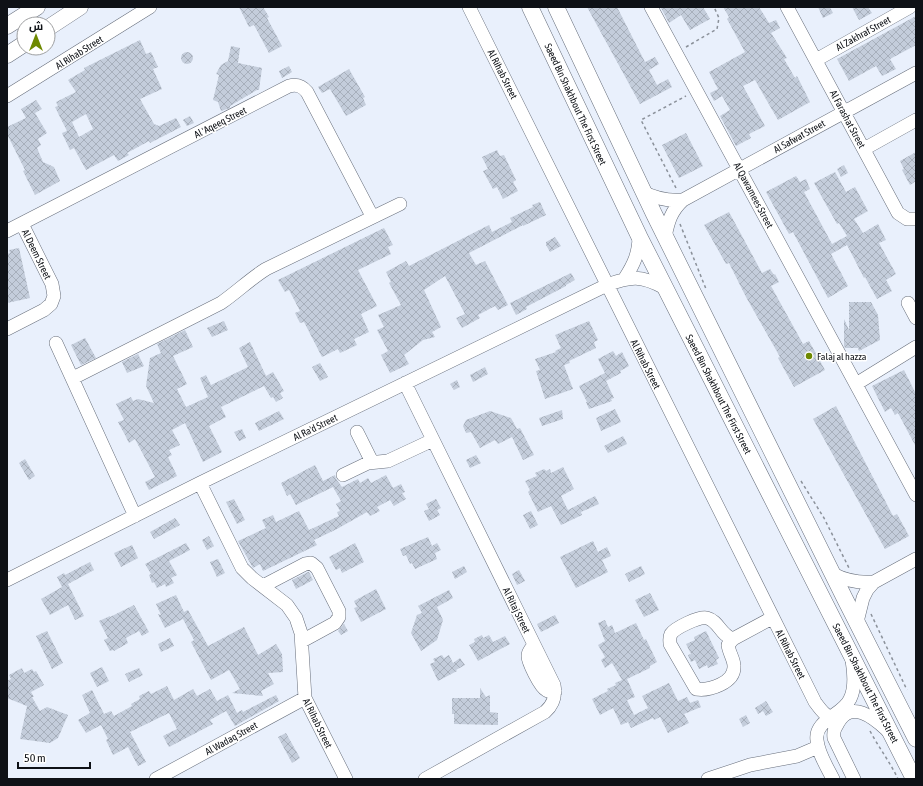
<svg xmlns="http://www.w3.org/2000/svg" width="923" height="786" font-family="'Asap Condensed',Cairo,sans-serif">
<defs>
<pattern id="building-cross-hatch" width="8" height="8" patternUnits="userSpaceOnUse"><rect width="8" height="8" fill="#c4cddb"/><path d="M0 0l8 8M0 8l8-8" fill="none" stroke="#a7afbb"/></pattern>
</defs>
<rect width="100%" height="100%" fill="#e9f0fc"/>
<!-- building -->
<path fill="url(#building-cross-hatch)" fill-rule="evenodd" d="M239,7H263L269,17L267,18L282,46L269,53L254,25L249,27Z
M587,7H617L645,62L655,57L659,64L649,70L657,85L668,79L672,87L640,104Z
M663,7H703L710,19L690,30L681,15L669,23L661,8Z
M723,7H759L769,23L776,20L780,28L771,33L787,58L784,59L795,78L797,76L810,102L778,120L755,80L743,86L765,126L749,134L751,138L736,146L720,116L730,110L722,96L714,101L710,93L718,89L709,72L745,52L727,19L729,17Z
M818,7H830L833,13L823,18Z
M852,7H868L872,13L859,20Z
M916,16V45L890,59L896,69L882,76L876,66L849,81L837,59Z
M140,40L146,54L151,52L158,67L153,69L162,89L140,99L154,124L159,126L176,118L181,127L150,143L149,141L127,153L129,155L118,161L114,155L86,170L74,148L70,150L62,133L67,131L55,107L58,106L56,102L76,92L68,80L85,70L84,68ZM86,114L93,129L79,137L72,122Z
M231,46L240,48L238,63L262,68L259,90H257L230,106V108L221,111L218,102L213,100L219,75L216,74L221,65L228,61Z
M181 58a6 6 0 1 1 12 0a6 6 0 1 1-12 0Z
M289,66L292,72L282,78L279,71Z
M349,69L365,97L363,98L366,105L346,116L330,89L322,93L318,87Z
M36,100L42,109L35,113L47,133L38,139L41,145L37,148L43,162L54,167L60,181L35,195L23,171L25,170L7,134V127L26,118L21,109Z
M190,116L194,123L187,126L183,120Z
M686,133L703,166L679,178L662,145Z
M497,150L500,156L504,155L516,180L513,182L518,191L503,199L497,187L493,189L483,171L488,169L482,157Z
M916,152V181L910,185L902,170L904,169L900,161Z
M844,165L848,173L841,177L837,169Z
M835,172L846,192L855,187L868,211L854,219L863,233L878,224L886,240L879,243L896,274L886,280L892,291L877,299L865,277L864,278L847,245L831,254L848,286L828,298L793,232L789,234L766,192L796,176L800,182L806,179L810,189L804,192L832,244L847,236L839,223L837,224L814,183Z
M540,202L546,215L523,226V225L469,253L476,265L485,261L508,305L498,310L495,306L478,315L480,318L462,328L456,318L465,314L445,276L424,290L441,327L432,332L435,337L423,340L404,355L409,364L390,373L381,355L388,351L377,330L384,327L378,315L401,305L389,283L391,282L386,272L406,261L409,266L489,225L492,232L512,222L510,218L533,207L532,205Z
M729,212L762,273L770,269L774,275L775,274L779,282L771,286L803,344L809,341L825,370L794,387L778,358L780,357L746,297L729,263L726,264L704,225Z
M384,228L393,245L388,247L391,254L358,270L377,306L361,314L369,332L354,339L357,345L340,353L338,349L322,357L304,322L300,323L295,313L300,311L289,290L285,292L278,280Z
M555,237L561,246L550,252L546,245V242Z
M19,248L30,298L7,303V254L10,253L9,250Z
M571,273L575,280L566,285V286L526,307L527,309L516,315L510,303Z
M849,302H871L878,315L880,340L859,351L858,348H845L844,346V319L849,330Z
M224,321L228,330L212,337L207,328Z
M589,321L598,340L594,342L596,348L569,361L570,363L564,365L573,389L545,399L536,371L540,370L535,359L556,352L555,351L561,348L555,335Z
M185,330L193,347L173,356L187,384L177,389L186,407L208,397L200,378L206,375L211,385L248,367L239,348L250,342L266,376L273,372L284,391L280,393L283,398L276,402L273,397L271,398L264,386L221,407L226,417L209,426L222,452L203,462L185,423L172,430L180,445L169,450L172,455L168,457L177,476L149,490L145,482L155,477L135,439L129,443L125,435L118,422L124,420L116,404L131,397L133,401L138,399L154,403L146,386L150,358L161,353L157,344Z
M85,338L96,358L81,365L71,345Z
M613,351L616,356L622,352L629,366L620,371L621,373L606,381L614,398L611,399L612,401L589,409L586,402H587L579,386L605,373L598,359Z
M138,354L144,366L127,373L122,362Z
M320,363L328,377L320,381L312,367Z
M485,367L488,374L473,382L470,375Z
M904,370L916,394V447L898,413L895,415L891,408L885,412L872,386Z
M457,380L460,387L454,390L450,384Z
M836,406L893,516L897,514L909,536L885,549L813,419Z
M615,409L621,422L601,431L596,418Z
M562,410L563,419L542,426L539,418Z
M279,411L284,419L259,431L255,423Z
M490,411L511,418L517,429L520,428L534,455L523,460L512,437L498,444L495,440L480,448L471,432L466,433L463,426L466,420Z
M242,429L246,438L239,441L234,432Z
M623,436L627,444L608,453L604,446Z
M476,455L481,463L470,468L466,460Z
M25,459L35,476L29,480L19,463Z
M315,465L323,481L335,475L336,479L342,487L358,479L360,483L368,478L371,483L386,475L393,488L401,484L405,492L402,493L406,499L394,506L390,500L377,507L380,511L370,516L367,512L337,529L314,540L317,545L263,571L260,564L253,568L238,541L266,528L262,520L273,515L276,522L299,511L309,530L339,516L337,512L340,511L336,504L341,501L333,487L296,505L290,494L287,496L281,483Z
M563,467L574,489L561,496L568,510L595,496L599,504L581,512L582,515L561,525L551,506L538,512L528,492L530,490L525,481L537,476L535,473L544,469L546,471L550,469L551,473Z
M234,499L245,520L237,524L226,502Z
M436,499L441,508L437,510L440,515L429,521L424,511L429,509L426,504Z
M531,511L538,525L530,529L523,515Z
M175,518L180,525L154,539L150,532Z
M209,536L214,546L207,550L202,540Z
M428,537L432,546L437,543L441,550L435,553L437,559L415,569L412,563L410,564L406,555L403,556L400,549Z
M593,541L598,552L607,547L611,556L602,560L608,572L576,588L560,557Z
M186,543L190,550L169,561L177,575L171,578L174,583L166,587L165,584L157,588L154,582L152,583L149,575L151,574L145,564Z
M355,543L364,562L342,573L340,568L336,570L329,557Z
M132,545L138,558L121,567L114,553Z
M218,559L225,573L217,577L210,562Z
M90,562L94,570L68,584L84,616L75,620L68,605L50,615L41,599L62,587L57,577L64,573L65,575Z
M464,566L467,572L455,579L452,572Z
M641,566L645,574L629,582L625,574Z
M519,570L525,581L517,585L512,574Z
M308,572H309L313,580L296,589L292,580Z
M376,589L386,609L361,622L354,608L357,607L354,601Z
M449,590L453,598L437,607L443,620L437,640L421,651L411,633L417,615L422,613L418,606Z
M650,593L659,610L644,617L635,600Z
M176,595L184,612L188,610L208,646L244,627L258,655L276,644L282,654L283,672L268,673L274,684L261,691L263,696L232,693L240,689L229,670L211,680L191,642L194,640L183,619L165,628L158,614L161,615L156,604Z
M134,605L149,632L142,636L139,631L126,638L128,643L114,651L113,650L110,651L104,640L108,638L99,621L110,616V617Z
M555,615L559,623L541,632L537,624Z
M605,620L608,627L612,625L615,633L636,623L644,640L646,639L657,662L650,666V668L627,679L635,697L627,700L634,715L648,708L642,696L669,683L678,701L687,697L690,703L698,700L701,707L684,714L689,723L668,733L660,717L654,720L653,718L631,728L628,722L621,725L613,708L600,715L592,699L608,691L607,689L616,685L615,683L622,680L612,663L605,668L601,660L605,657L598,645L605,641L598,623Z
M344,624L348,631L341,635L338,631Z
M47,631L63,663L52,669L36,636Z
M706,631L719,658L716,660L718,664L708,668L707,665L699,669L695,660L691,662L688,655L691,654L686,644L695,640L694,637Z
M482,635L483,638L489,635L493,642L505,636L510,644L478,661L469,645L475,642L474,639Z
M170,638L174,646L161,652L158,644Z
M442,655L444,658L449,655L453,663L460,658L465,665L456,670L457,671L438,681L430,664L435,662L433,659Z
M102,667L109,681L97,687L90,673Z
M22,668L24,673L32,669L34,672L36,671L44,685L31,692L34,697H32L40,711L47,707L68,715L58,738L50,743L20,739L27,706L7,698V681L11,679L9,675Z
M139,668L143,675L129,682L125,674Z
M167,686L174,700L193,689L197,696L210,689L217,701L228,695L237,713L242,710L243,712L276,695L279,701L235,726L226,711L210,720L213,724L169,747L163,736L177,729L169,713L130,732L146,762L138,766L128,747L113,755L106,740L108,739L101,725L86,733L78,720L90,713L82,695L92,690L104,714L111,711L114,716L132,706L131,704L140,699L139,696L149,691L151,694Z
M480,688L486,697L490,695V712L498,713V725L454,724V714H452V698H480Z
M766,701L773,712L766,716L763,711L758,714L755,708Z
M746,715L750,723L743,727L739,719Z
M286,733L300,758L292,763L278,737Z"/>
<g fill="none" stroke-linecap="round" stroke-linejoin="round">
<!-- minor casing -->
<g stroke="#676e7b" stroke-width="14">
<path id="minor" d="M469,7L815,702C823,713 826,717 839,720
M651,7L916,495
M787,7L898,213L907,219H916
M816,60L910,7
M7,96L150,7
M864,149L916,120
M643,192C656,199 668,201 683,200
M7,231L289,86C297,84 302,86 307,92L372,216
M665,237C668,222 671,211 683,200L916,73
M625,278C634,264 639,253 639,236
M908,303L916,318
M7,329L44,310L51,304L54,296L52,284L22,224
M56,343L135,516
M73,378L221,303C237,292 250,279 266,269L400,204
M405,383L554,685C556,696 554,704 545,712L425,779
M856,384L916,347
M357,432L372,462
M343,475L368,463L388,461L433,440
M200,483L242,568L252,578L287,605L296,618L301,633L305,698L346,779
M833,574C846,581 859,583 874,582
M7,580L200,483L607,285C631,276 641,275 665,288
M263,586L305,564L311,563L317,568L339,611V617L335,623L302,641
M857,622L863,598L867,590L874,582L916,559
M733,639L728,645C729,653 734,659 734,666C735,683 709,691 696,689L670,644C670,640 669,638 671,634C675,628 699,616 707,618C719,621 720,635 733,639L772,618
M534,645C531,649 528,651 528,656C528,662 540,687 546,690C549,692 552,692 555,692
M156,779L305,698
M708,779L750,765L797,756L818,747
M833,779C827,767 818,753 817,740C814,720 843,715 850,699C856,687 854,672 852,660
M854,779L834,738C833,731 835,728 838,723C851,699 874,718 887,730"/>
</g>
<!-- major casing -->
<g stroke="#676e7b" stroke-width="17">
<path id="major" d="M530,7L639,236L914,779
M556,7L654,214L845,599L916,739
M7,26L37,7
M48,28L80,7
M7,55L24,44"/>
</g>
<!-- path -->
<path stroke="#8b919a" stroke-width="1.5" stroke-dasharray="3 3" stroke-linecap="butt" d="M686,47L717,29L719,18L714,7
M676,188L641,120L686,96
M680,224L706,289
M801,481L824,518L849,568
M871,614L907,690
M870,731C879,748 890,762 898,779"/>
<!-- minor -->
<use href="#minor" stroke="#fff" stroke-width="13"/>
<!-- major -->
<use href="#major" stroke="#fff" stroke-width="16"/>
</g>
<!-- markers -->
<circle fill="#6e8900" stroke="#fff" stroke-width="1.5" cx="809" cy="356" r="4"/>
<g text-anchor="middle" stroke-width="3" stroke-linejoin="round" paint-order="stroke">
<!-- street labels -->
<g font-size="10" fill="#0e1116" stroke="#fff">
<text transform="translate(863 33) rotate(-29)" y="4">Al Zakhraf Street</text>
<text transform="translate(79 52) rotate(-32)" y="4">Al Rihab Street</text>
<text transform="translate(503 74) rotate(63)" y="4">Al Rihab Street</text>
<text transform="translate(576 104) rotate(65)" y="4">Saeed Bin Shakhbout The First Street</text>
<text transform="translate(848 119) rotate(62)" y="4">Al Farashat Street</text>
<text transform="translate(220 122) rotate(-27)" y="4">Al 'Aqeeq Street</text>
<text transform="translate(799 136) rotate(-29)" y="4">Al Safwat Street</text>
<text transform="translate(754 195) rotate(62)" y="4">Al Qawamees Street</text>
<text transform="translate(37 254) rotate(64)" y="4">Al Deem Street</text>
<text transform="translate(646 364) rotate(63)" y="4">Al Rihab Street</text>
<text transform="translate(719 394) rotate(63)" y="4">Saeed Bin Shakhbout The First Street</text>
<text transform="translate(315 427) rotate(-26)" y="4">Al Ra'd Street</text>
<text transform="translate(517 610) rotate(64)" y="4">Al Ritaj Street</text>
<text transform="translate(791 654) rotate(63)" y="4">Al Rihab Street</text>
<text transform="translate(866 683) rotate(63)" y="4">Saeed Bin Shakhbout The First Street</text>
<text transform="translate(318 723) rotate(64)" y="4">Al Rihab Street</text>
<text transform="translate(231 738) rotate(-29)" y="4">Al Wadaq Street</text>
</g>
<!-- poi labels -->
<g font-size="10" fill="#0e1116" stroke="#fff" text-anchor="start">
<text x="817" y="360">Falaj al hazza</text>
</g>
</g>
<!-- border -->
<rect width="923" height="786" fill="none" stroke="#0e1116" stroke-width="16"/>
<!-- north arrow -->
<g transform="translate(36 36)"><circle r="19" fill="#ffffff" stroke="#9fa0a2"/>
<path d="M0-3L7 15L0 10L-7 15Z" fill="#6e8900"/>
<text y="-6" font-size="11" font-weight="bold" text-anchor="middle" fill="#0e1116">ش</text>
</g>
<!-- scale -->
<path d="M18 762v6h72v-6" fill="none" stroke="#0e1116" stroke-width="2"/>
<text x="24" y="762" font-size="12" fill="#0e1116" stroke="#ffffff" stroke-width="3" paint-order="stroke">50 m</text>
</svg>
